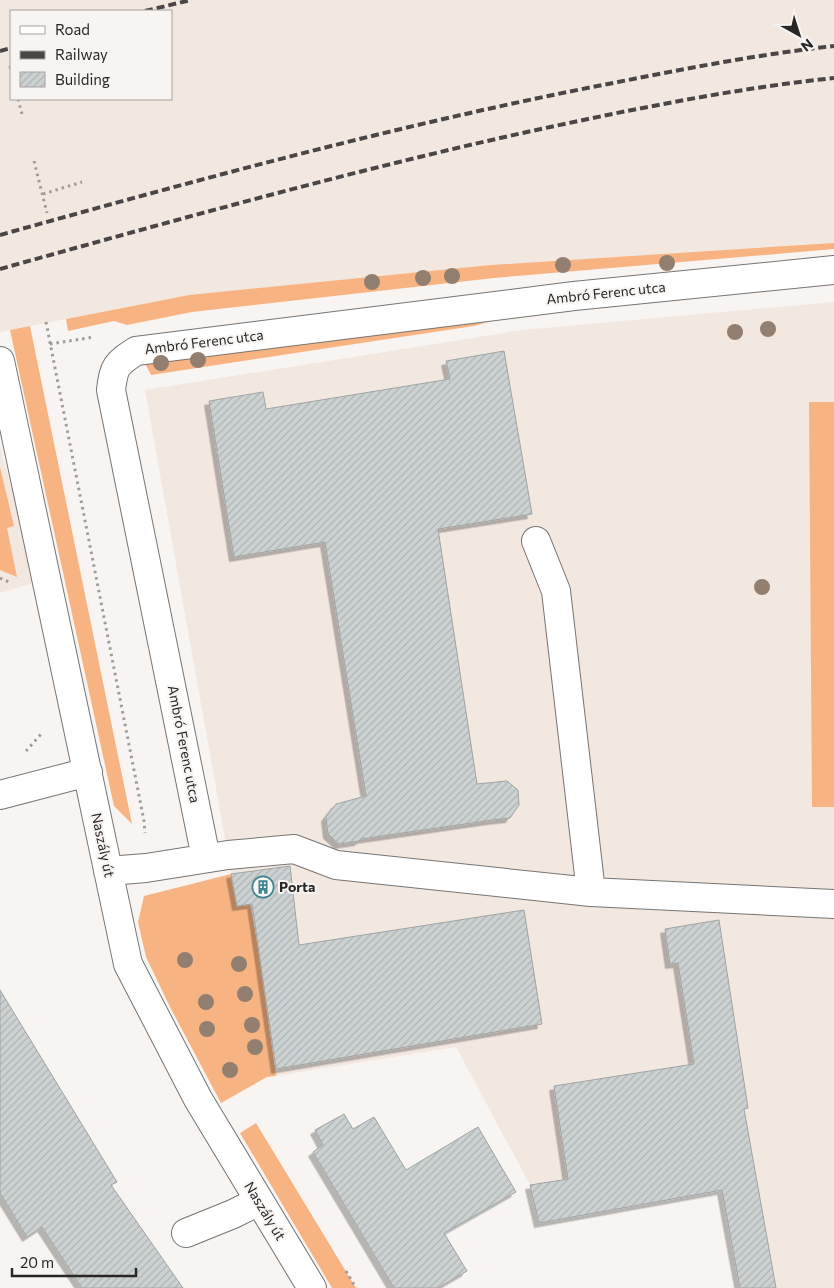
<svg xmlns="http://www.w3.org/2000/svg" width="834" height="1288" font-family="Commissioner,sans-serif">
<defs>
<pattern id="building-hatch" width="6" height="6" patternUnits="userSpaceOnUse" patternTransform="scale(1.25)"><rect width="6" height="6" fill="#ccd1d2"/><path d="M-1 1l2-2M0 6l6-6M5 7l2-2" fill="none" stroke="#afb3b4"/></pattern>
<filter id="shadow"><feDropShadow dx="-4.5" dy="4.5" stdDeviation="0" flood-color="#0004"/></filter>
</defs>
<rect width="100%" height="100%" fill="#f8f4f2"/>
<!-- built -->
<path fill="#f3e8e0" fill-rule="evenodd" d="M0,0H834V243L189,295L0,332ZM11,11H171V99H11Z
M834,302V1288H776L750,1146L530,1185L456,1047L276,1076L259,952L237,906L145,390L522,330Z
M0,446L37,582L0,593Z"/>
<!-- grass -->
<path fill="#f7b482" d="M834,243V249L494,278L192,312L127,325L114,321L68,331L66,319L189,295L491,265Z
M529,310L474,326L151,375L145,363Z
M30,326L132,824L114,806L10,330Z
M809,402H834V807H812Z
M0,467L14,526L7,528L17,577L0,570Z
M231,874L237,906L250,904L259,952L276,1076L267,1077L221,1103L170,1007L146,957L138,922L144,896Z
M256,1123L356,1288H332L240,1133Z"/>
<!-- building -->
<path fill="url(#building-hatch)" stroke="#9fa4a4" filter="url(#shadow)" d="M504,351L532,514L438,529L477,784L507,781L518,790L519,805L510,818L492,820L361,839L359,841L339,844L328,834L326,817L336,804L366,796L325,542L234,557L209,401L263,392L266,409L450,379L446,361Z
M290,866L299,945L524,910L542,1024L276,1069L252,904L237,906L231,874Z
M719,920L748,1108L744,1109L776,1288H740L722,1190L539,1223L530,1185L568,1179L554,1086L694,1064L678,963L670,964L665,929Z
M0,990L117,1182L111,1185L183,1288H82L42,1227L27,1237L0,1193Z
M344,1114L353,1129L374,1117L406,1170L478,1127L516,1192L444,1233L467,1271L438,1288H394L313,1152L323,1145L315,1130Z"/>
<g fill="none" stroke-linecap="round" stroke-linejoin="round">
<!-- minor casing -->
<g stroke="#777471" stroke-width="30">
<path id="minor" d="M0,361L128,964L198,1099L312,1288
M536,541L556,591L591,892
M0,795L88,772
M206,858L111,390C114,366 116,364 136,351L574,296L834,270
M108,871L146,868L228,855L294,849L336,865L591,892L834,904
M186,1233L233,1214L259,1201"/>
</g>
<!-- path -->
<path stroke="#9f9c9b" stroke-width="3" stroke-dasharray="2.5 4" stroke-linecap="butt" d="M10,66L11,71
M18,99L22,114
M34,161L47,213
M43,194L82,182
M46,322L144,821L145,833
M50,344L94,337
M0,578L9,582
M26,751L42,733
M346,1271L356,1288"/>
<!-- minor -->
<use href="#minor" stroke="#fff" stroke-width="28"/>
<!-- rail -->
<path stroke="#494645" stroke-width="4" stroke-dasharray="8 4" stroke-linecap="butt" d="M145,11L191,0
M0,51L11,48
M0,235C204,178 409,122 618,82C689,68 761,54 834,46
M0,269C183,218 365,167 550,127C644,107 739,88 834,78"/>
</g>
<!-- trees -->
<g fill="#937f6f">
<circle cx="667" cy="263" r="8"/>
<circle cx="563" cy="265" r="8"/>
<circle cx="452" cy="276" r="8"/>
<circle cx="423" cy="278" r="8"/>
<circle cx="372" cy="282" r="8"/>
<circle cx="768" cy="329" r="8"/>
<circle cx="735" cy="332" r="8"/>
<circle cx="198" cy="360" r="8"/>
<circle cx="161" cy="363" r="8"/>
<circle cx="762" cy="587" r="8"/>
<circle cx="185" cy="960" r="8"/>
<circle cx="239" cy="964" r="8"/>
<circle cx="245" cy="994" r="8"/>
<circle cx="206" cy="1002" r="8"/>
<circle cx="252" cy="1025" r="8"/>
<circle cx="207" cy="1029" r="8"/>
<circle cx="255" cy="1047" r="8"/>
<circle cx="230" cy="1070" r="8"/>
</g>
<!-- icons -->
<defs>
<g id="building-ring" transform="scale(1.125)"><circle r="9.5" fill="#f8f4f2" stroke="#3f8591" stroke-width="1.5"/><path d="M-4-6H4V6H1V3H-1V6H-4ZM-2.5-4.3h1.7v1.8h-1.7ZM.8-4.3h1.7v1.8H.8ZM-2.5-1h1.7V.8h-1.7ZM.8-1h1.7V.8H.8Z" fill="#3f8591"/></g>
</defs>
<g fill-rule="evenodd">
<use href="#building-ring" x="263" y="887"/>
</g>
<g text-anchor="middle" stroke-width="4" stroke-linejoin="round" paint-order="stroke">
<!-- street labels -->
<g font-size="14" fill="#292726" stroke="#f8f4f2">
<text transform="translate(606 293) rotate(-6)" y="5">Ambró Ferenc utca</text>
<text transform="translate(204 342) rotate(-7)" y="5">Ambró Ferenc utca</text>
<text transform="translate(184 744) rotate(79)" y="5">Ambró Ferenc utca</text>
<text transform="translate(103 845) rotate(78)" y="5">Naszály út</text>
<text transform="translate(265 1211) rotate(59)" y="5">Naszály út</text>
</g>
<!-- poi labels -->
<g font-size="14" font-weight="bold" fill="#292726" stroke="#f8f4f2" text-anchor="start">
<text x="279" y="892">Porta</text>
</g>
</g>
<!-- legend -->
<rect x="10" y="10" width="162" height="90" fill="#f8f4f2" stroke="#a5a2a0"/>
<rect x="20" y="26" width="25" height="8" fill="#ffffff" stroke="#a5a2a0"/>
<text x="55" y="35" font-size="15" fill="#292726">Road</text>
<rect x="20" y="51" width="25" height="8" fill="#494645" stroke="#a5a2a0"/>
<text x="55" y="60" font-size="15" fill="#292726">Railway</text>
<rect x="20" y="72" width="25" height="15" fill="url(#building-hatch)" stroke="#a5a2a0"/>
<text x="55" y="85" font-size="15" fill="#292726">Building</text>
<!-- north arrow -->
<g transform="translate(799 35) rotate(141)" stroke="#f8f4f2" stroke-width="4" paint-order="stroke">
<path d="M0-4L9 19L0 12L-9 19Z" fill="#292726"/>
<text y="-8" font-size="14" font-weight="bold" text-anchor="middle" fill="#292726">N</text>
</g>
<!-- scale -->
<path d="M12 1268v8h124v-8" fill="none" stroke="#292726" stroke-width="2.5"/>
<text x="20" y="1268" font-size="15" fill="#292726" stroke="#f8f4f2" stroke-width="4" paint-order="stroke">20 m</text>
</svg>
